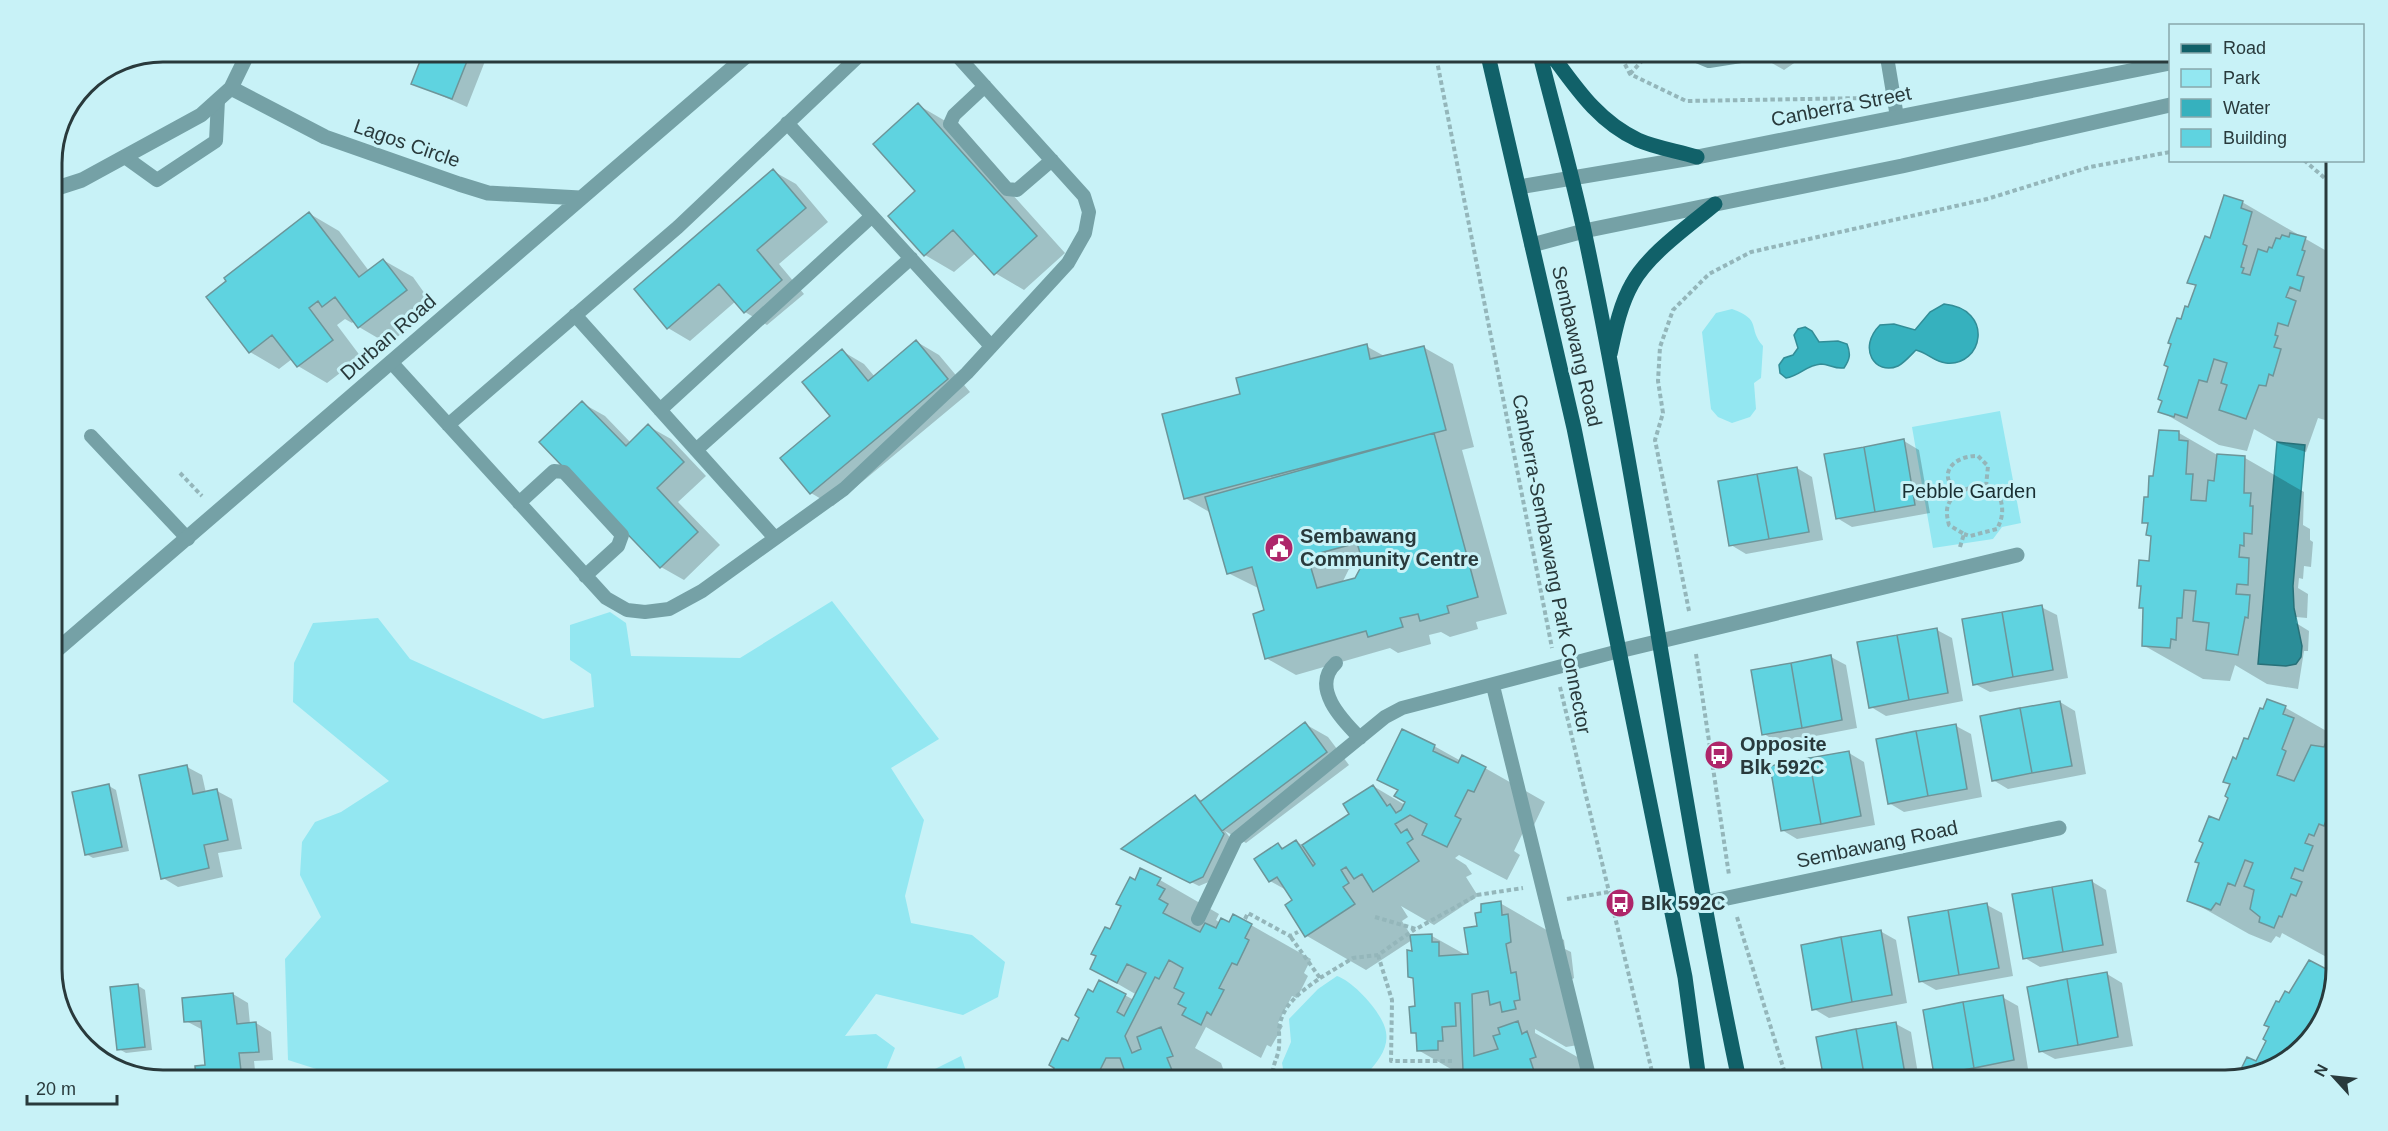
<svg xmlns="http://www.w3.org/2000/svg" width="2388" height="1131" font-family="Helvetica,sans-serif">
<rect width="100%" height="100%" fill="#c8f2f7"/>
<!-- green -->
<path fill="#93e7f1" d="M1732,309C1763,320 1747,328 1763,346L1761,378L1754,383L1756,409L1750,417L1732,423L1718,417L1711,409L1702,332L1716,313Z
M2000,411L2021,523L2002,527L1993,539L1933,548L1912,427Z
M832,601L939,739L891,768L924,820L905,896L911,923L972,935L1005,962L998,997L963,1015L876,994L845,1036L876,1034L895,1048L884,1075L902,1080H332V1074L288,1060L285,959L321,917L300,875L302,842L315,822L341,812L389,781L293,702L294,663L313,623L378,618L410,659L543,719L594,707L591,674L570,660V625L610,612L626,623L631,656L740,658Z
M1337,976C1354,982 1383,1013 1386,1032C1389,1049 1377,1062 1367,1074L1327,1080H1285L1282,1063L1291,1042L1289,1019L1318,989Z
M961,1056L969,1080H913Z"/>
<!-- water -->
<path fill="#36b1be" stroke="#328d97" stroke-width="1.5" d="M1944,304C1995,309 1983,367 1946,363C1934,362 1928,353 1916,350C1911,355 1904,363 1898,366C1875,376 1857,348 1880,325L1894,324L1915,330L1930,312Z
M1805,327L1812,331L1819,342L1838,341L1847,344C1851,354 1850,359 1844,368C1834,369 1829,364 1821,364C1806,365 1800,376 1786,378L1780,373L1779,365L1784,358L1793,355L1798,348L1794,335L1798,329Z
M2277,442L2305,445L2293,586L2294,608L2302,646L2301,657L2296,664L2286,666L2258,664Z"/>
<!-- shadow -->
<path fill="#0003" fill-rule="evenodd" d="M425,51H489L467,107L413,83Z
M1751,51H1804L1800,53L1803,57L1784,70Z
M130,57L132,61L102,81L94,77L120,59Z
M918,105L947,122L1065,253L1024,290L995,273L976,253L954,272L925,255L917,191Z
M773,171L796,184L828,222L779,264L804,294L767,325L745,312L736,301L690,341L668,328Z
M2242,202L2337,257V360L2334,370L2337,372L2334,381L2337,383V395L2325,420L2318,418L2306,452L2280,444L2254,429L2247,451L2219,445L2160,411L2182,321L2197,287L2189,282L2211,240Z
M310,214L339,231L369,271L383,260L413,277L435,308L388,344L359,327L354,321L352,323L345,319L337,325L361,357L327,383L298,366L292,359L279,369L250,352Z
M917,342L939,355L970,392L833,506L811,493L832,416L842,351L864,364L875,377Z
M1366,346L1386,357L1423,347L1453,364L1474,447L1462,450L1507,614L1476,622L1478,629L1450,637L1441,632L1429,635L1431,644L1398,653L1390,648L1296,675L1266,658V611L1260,589L1228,573L1211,513L1185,498L1242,395ZM1364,565L1356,579L1342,583L1349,569Z
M582,403L605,416L631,443L648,426L671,439L706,476L678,502L720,545L684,580L661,567L542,442Z
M2179,433L2219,456L2245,458L2304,492L2303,525L2310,529V540L2313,542L2311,567L2304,566L2303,579L2299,578L2298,588L2308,594L2307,618L2296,617V623L2309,631L2308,651H2304L2298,689L2267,684L2235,665L2230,681L2203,679L2143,645L2144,609L2141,607L2142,587L2139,585L2150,562L2152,537L2148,534L2149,525L2144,522L2155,478Z
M1904,441L1919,450L1930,513L1852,527L1837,518Z
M1797,468L1812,477L1823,540L1746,554L1731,545Z
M2041,607L2057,615L2068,678L1990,692L1975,684Z
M1937,630L1952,638L1963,701L1886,716L1871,707Z
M1831,657L1846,665L1857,728L1779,743L1764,734Z
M2268,701L2286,708L2337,737V954L2334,961L2282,933L2280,938L2276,936L2271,943L2249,934L2189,900L2230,798L2231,785L2225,781L2249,741Z
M2060,702L2075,711L2086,774L2008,789L1993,780Z
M1305,724L1328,737L1349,765L1246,843L1225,831L1231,839L1211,881L1199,886L1130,852L1195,797L1203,801Z
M1956,726L1971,734L1982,797L1904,812L1889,803Z
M1434,746L1461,761L1463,757L1485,768L1545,802L1534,825L1528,822L1514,851L1520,855L1507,880L1459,855L1455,858L1466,865L1472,874L1466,877L1478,896L1434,925L1401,906L1408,917L1402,921L1412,937L1432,936L1466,955H1470L1483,913L1500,903L1564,940L1565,949L1571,952L1574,978L1569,981L1578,1045L1566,1047L1535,1029V1033L1581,1059L1594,1080H1444L1456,1072L1418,1050V1035L1413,1032L1417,1007L1414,979L1409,976L1414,953L1412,940L1366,970L1307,936L1288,891L1270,881L1278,845L1285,849L1297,842L1304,846L1351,814L1373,786L1405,805L1407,802L1399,791L1379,780Z
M1849,753L1864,762L1875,825L1797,839L1782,830Z
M187,767L202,775L206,793L217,791L232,799L242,849L218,853L223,877L178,887L163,878Z
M109,786L116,790L129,851L93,858L86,854Z
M1160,880L1219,914L1216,920L1220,923L1251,925L1311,959L1304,973L1308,976L1297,998L1292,996L1278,1023L1283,1026L1271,1047L1267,1045L1261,1058L1206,1027L1195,1048L1221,1063L1227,1080H1050L1100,982L1134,1000L1137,995L1092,969L1136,882Z
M2091,881L2106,890L2117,953L2040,967L2025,958Z
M1987,905L2002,913L2013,976L1936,990L1920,981Z
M1880,931L1896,940L1907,1003L1829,1018L1814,1009Z
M2310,962L2336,975L2328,1012L2288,1061L2256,1063L2268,1040L2280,1004L2289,995Z
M2107,974L2122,983L2133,1046L2055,1059L2040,1051Z
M137,985L145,990L152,1050L126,1053L119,1049Z
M233,994L248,1003L250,1024L256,1023L271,1032L273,1060L254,1061L256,1080H198L207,1067L203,1030L186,1021Z
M2002,997L2018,1006L2028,1069L1965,1080H1946L1936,1074Z
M1896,1024L1911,1032L1919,1080H1825Z"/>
<!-- building -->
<path fill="#5fd3e0" stroke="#6d9599" stroke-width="1.5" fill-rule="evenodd" d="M424,51H471L452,99L411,84Z
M918,103L1037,236L994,275L953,230L924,256L888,216L915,191L873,144Z
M773,169L806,208L757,250L782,280L744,313L719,284L667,329L634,289Z
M2224,195L2243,201L2241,208L2252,212L2243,244L2247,246L2241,267L2244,268L2242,273L2250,275L2258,249L2267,252L2269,247L2272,248L2276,238L2280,239L2282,235L2289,237L2290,233L2306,237L2302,250L2305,251L2297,275L2304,277L2300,291L2290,287L2286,297L2296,301L2288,326L2278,323L2275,335L2278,336L2274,347L2281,349L2273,376L2269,374L2266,386L2259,385L2246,419L2219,410L2227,385L2221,383L2227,363L2214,359L2207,382L2199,380L2187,418L2175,414L2174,417L2158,412L2162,401L2158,399L2168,367L2164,365L2171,344L2168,343L2177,318L2181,319L2185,306L2188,307L2196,285L2187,283L2205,236L2210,238Z
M309,212L359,277L383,259L407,290L358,328L335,297L322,307L318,301L309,308L333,340L297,367L272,335L249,353L206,297L226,281L224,278Z
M916,340L948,379L810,494L780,458L830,416L802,382L842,349L868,381Z
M1367,344L1370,359L1424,346L1446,430L1184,499L1162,414L1240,394L1236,378Z
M582,401L626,446L648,424L684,462L657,488L698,532L660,568L539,442Z
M2159,430L2179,431V440L2188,441L2186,474H2193L2191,500L2206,501L2208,480L2214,481L2217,454L2245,456L2244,493H2251L2250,506H2253L2252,534L2244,533V546L2240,545L2239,557L2249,558L2248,585L2237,584L2236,594L2250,595L2248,618L2245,617L2238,655L2206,650L2209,623L2193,621L2196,591L2184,590L2182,618H2177L2176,640L2171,639L2170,648L2142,646L2143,608H2139L2141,586H2137L2139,560L2149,561L2151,536L2146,535L2148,523H2142L2144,497H2148L2149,476H2153Z
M1434,433L1478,597L1447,606L1449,613L1420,621L1418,614L1400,618L1403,627L1368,637L1366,631L1265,659L1253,614L1264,610L1252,567L1227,574L1205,497ZM1357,543L1363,563L1355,578L1317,588L1311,568L1320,553Z
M1904,439L1915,505L1875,512L1864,447Z
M1864,447L1875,512L1836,519L1824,454Z
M1797,467L1809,532L1769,539L1757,474Z
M1757,474L1769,539L1729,546L1718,481Z
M2042,605L2053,670L2013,677L2002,612Z
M2002,612L2013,677L1973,685L1962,619Z
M1937,628L1948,693L1909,700L1897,635Z
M1897,635L1909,700L1869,708L1857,642Z
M1831,655L1842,720L1802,728L1791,663Z
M1791,663L1802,728L1762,735L1751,670Z
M2267,699L2286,706L2283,714L2294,718L2282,749L2286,751L2277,775L2294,781L2311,745L2324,747L2326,742L2337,747V769L2331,785L2336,787L2331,799L2334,800L2324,826L2319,824L2314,836L2309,834L2305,843L2313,846L2303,871L2295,868L2291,878L2302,882L2296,896L2291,894L2282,917L2279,916L2274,928L2259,922L2260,917L2250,909L2254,890L2244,886L2253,863L2245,860L2235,886L2228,883L2220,905L2216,903L2211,910L2187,901L2199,863L2195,862L2203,843L2199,841L2209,816L2219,820L2228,798L2225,796L2230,784L2223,782L2233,757L2236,759L2244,738L2248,739L2260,708L2263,709Z
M2060,701L2072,766L2032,773L2020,708Z
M2020,708L2032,773L1992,781L1980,716Z
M1305,722L1327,752L1222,831L1200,802Z
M1956,724L1967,789L1928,796L1916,731Z
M1402,729L1435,745L1433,751L1458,763L1462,755L1486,767L1474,792L1468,790L1455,816L1461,819L1447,847L1422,835L1427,824L1410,815L1395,824L1401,833L1407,829L1413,839L1407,843L1419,861L1373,892L1362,874L1354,879L1346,867L1341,870L1349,883L1343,887L1355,904L1305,937L1285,905L1292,900L1277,877L1269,882L1254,859L1278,843L1282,849L1296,840L1313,866L1315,864L1302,845L1349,814L1343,804L1373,785L1387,806L1390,804L1396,813L1401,810L1405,802L1394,796L1398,790L1377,780Z
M1916,731L1928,796L1888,804L1876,739Z
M1849,751L1861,816L1821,824L1809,758Z
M1809,758L1821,824L1781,831L1770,766Z
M187,765L193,794L217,789L228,840L204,845L209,868L161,879L139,775Z
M109,784L122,847L85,855L72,792Z
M1195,795L1224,834L1203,877L1190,883L1121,849Z
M1140,868L1161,878L1157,885L1165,889L1159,899L1168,904L1163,913L1200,932L1205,923L1216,928L1221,918L1229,922L1233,914L1252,924L1245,938L1249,940L1237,965L1232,963L1219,988L1224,990L1211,1015L1207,1012L1201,1025L1182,1015L1186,1008L1178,1004L1184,993L1174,988L1183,968L1169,960L1159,979L1155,977L1125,1036L1132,1053L1141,1049L1137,1037L1161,1027L1173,1056L1167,1058L1176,1080H1128L1120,1058H1106L1095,1080L1084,1077L1082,1080H1048L1054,1068L1049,1065L1062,1038L1068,1041L1079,1018L1075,1015L1088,989L1093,992L1099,980L1126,994L1117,1012L1124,1016L1146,973L1127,964L1117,983L1090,969L1096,956L1091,954L1105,927L1110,929L1121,906L1116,904L1130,877L1135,880Z
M2092,880L2103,945L2063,952L2052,887Z
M2052,887L2063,952L2023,959L2012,894Z
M1501,901L1502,915L1508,914L1511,942L1506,944L1511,973L1516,972L1520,1000L1514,1001L1516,1009L1502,1012L1500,1002L1490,1005L1488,991L1472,994L1474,1056L1498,1049L1493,1036L1500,1034L1498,1028L1518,1021L1522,1034L1527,1031L1536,1057L1530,1059L1537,1080H1442V1071L1463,1070L1460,1003H1455L1456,1026L1442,1027L1443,1041H1438V1050L1417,1051L1416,1033H1411L1409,1007L1415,1006L1413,978L1408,977L1407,950L1412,951L1410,935L1432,934V942H1439V956L1468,954L1464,928L1477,926L1475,913L1481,912V904Z
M1987,903L1999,968L1959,975L1948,910Z
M1948,910L1959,975L1919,982L1908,917Z
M1881,930L1892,995L1852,1002L1841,937Z
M1841,937L1852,1002L1812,1010L1801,945Z
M2309,960L2336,974L2323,999L2328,1002L2321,1021L2288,1061L2237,1077L2247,1057L2256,1061L2266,1041L2263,1039L2269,1027L2264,1025L2276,1001L2279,1002L2285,991L2289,993Z
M2107,972L2118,1037L2078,1045L2067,979Z
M2067,979L2078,1045L2039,1052L2027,987Z
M138,984L145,1047L117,1050L110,987Z
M233,993L237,1024L256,1022L259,1052L239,1053L242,1080H196L195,1066L205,1065L201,1021L184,1022L182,998Z
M2003,995L2014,1060L1974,1068L1963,1002Z
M1963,1002L1974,1068L1934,1075L1923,1010Z
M1896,1022L1906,1080H1865L1856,1029Z
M1856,1029L1865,1080H1824L1816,1037Z"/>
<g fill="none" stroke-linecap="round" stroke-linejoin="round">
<!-- path -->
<path stroke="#94b6ba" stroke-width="4" stroke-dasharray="4.5 3" stroke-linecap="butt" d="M1435,51L1552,648
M1618,51L1630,74L1686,101L1865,98
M1630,74L1651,51
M2304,160L2337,189
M180,473L202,496
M1958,492L1978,485L1996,488C2003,503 2005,514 1997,529L1970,536L1964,534
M1960,547L1964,534L1949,525C1945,510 1946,503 1958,492C1935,474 1955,455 1978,456L1988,466L1986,486
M1689,611L1655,440L1663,413L1658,381L1660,347L1673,310L1709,274L1751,252L1987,199L2090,167L2170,152
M1696,654L1729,875
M1560,687L1654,1080
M1567,899L1608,892
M1375,917L1416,929L1477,895L1523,888
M1737,917L1787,1080
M1245,919L1248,913L1290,936L1298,932
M1378,955L1392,1000L1391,1061H1452
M1320,978L1353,958L1378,955L1415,929
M1274,1080C1271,1068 1275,1064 1278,1053C1280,1045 1279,1037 1279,1029C1282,1004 1301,992 1320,978L1290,936
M2119,1080H2123"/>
<!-- service -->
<path stroke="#75a1a6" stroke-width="14" d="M1685,51L1709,61L1772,51
M1886,51L1897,117
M985,86L954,115L950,124L1007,189L1017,190L1052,160
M787,123L991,346
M125,157L157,180L216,141L218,100
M575,315L775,538
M391,362L606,598L627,610L645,612L669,609L702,591L844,489L967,373L1068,263L1085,233L1089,212L1084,196L953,51
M660,410L872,216
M448,425L678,227L864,51
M91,436L188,539
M696,450L911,258
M519,503L554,471L564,472L622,535L618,546L585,576
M1336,663C1310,687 1342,720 1360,738
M1493,686L1590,1080
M1198,919L1236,839L1385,717L1402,708L1619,651"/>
<!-- minor -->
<path stroke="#75a1a6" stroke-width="15" d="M231,88L325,137L459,184L488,193L580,198
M1519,187L1697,157L2170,63
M51,190L82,180L201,115L231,88L249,51
M1532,245L1584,231L1902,166L2170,105
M1619,651L2017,555
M51,655L752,51
M1704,903L2059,828"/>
<!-- primary -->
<path stroke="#116169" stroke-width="15" d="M1487,51L1574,428L1685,977L1699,1080
M1539,51C1554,112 1572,173 1585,235C1644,515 1680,800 1739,1080
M1549,51C1575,86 1597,121 1638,140C1656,148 1678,151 1697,157
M1610,354C1615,331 1620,305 1632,284C1648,254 1689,226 1715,204"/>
</g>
<!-- icons -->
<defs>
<g id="civic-disc" transform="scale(1.5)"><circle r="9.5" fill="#ae266a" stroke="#c8f2f7"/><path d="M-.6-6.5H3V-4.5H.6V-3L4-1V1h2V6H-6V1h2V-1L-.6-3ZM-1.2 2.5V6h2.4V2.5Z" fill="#fff"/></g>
<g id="bus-disc" transform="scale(1.5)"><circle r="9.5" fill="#ae266a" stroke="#c8f2f7"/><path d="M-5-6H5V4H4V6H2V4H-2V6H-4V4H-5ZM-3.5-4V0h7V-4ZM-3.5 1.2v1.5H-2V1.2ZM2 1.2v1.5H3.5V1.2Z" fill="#fff"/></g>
</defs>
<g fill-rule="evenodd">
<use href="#civic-disc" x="1279" y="548"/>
<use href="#bus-disc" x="1719" y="755"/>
<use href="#bus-disc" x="1620" y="903"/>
</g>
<g text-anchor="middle" stroke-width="6" stroke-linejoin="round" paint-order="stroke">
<!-- street labels -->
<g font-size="20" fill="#293a3c" stroke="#c8f2f7">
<text transform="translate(1841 106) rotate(-11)" y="7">Canberra Street</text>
<text transform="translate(407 143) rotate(19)" y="7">Lagos Circle</text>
<text transform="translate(388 337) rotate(-41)" y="7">Durban Road</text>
<text transform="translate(1577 346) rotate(77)" y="7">Sembawang Road</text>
<text transform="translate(1552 564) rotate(79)" y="7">Canberra-Sembawang Park Connector</text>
<text transform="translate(1877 844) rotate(-12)" y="7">Sembawang Road</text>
</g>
<!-- park labels -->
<g font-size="20" fill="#1a2f32" stroke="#c8f2f7">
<text x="1969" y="498">Pebble Garden</text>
</g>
<!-- poi labels -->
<g font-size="20" font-weight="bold" fill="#293a3c" stroke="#c8f2f7" text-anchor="start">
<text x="1300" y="543">Sembawang<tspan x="1300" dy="23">Community Centre</tspan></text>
<text x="1740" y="751">Opposite<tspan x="1740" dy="23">Blk 592C</tspan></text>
<text x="1641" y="910">Blk 592C</text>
</g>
</g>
<!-- crop -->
<path d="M0 0H2388V1131H0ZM163 62H2225A101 101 0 0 1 2326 163V969A101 101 0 0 1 2225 1070H163A101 101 0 0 1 62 969V163A101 101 0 0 1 163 62Z" fill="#c8f2f7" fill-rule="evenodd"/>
<path fill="none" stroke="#293a3c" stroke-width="3" d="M163 62H2225A101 101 0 0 1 2326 163V969A101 101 0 0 1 2225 1070H163A101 101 0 0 1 62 969V163A101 101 0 0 1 163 62Z"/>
<!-- legend -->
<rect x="2169" y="24" width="195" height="138" fill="#c8f2f7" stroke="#88a8ac" stroke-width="1.5"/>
<rect x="2181" y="44" width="30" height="9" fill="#116169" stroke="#88a8ac" stroke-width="1.5"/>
<text x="2223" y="54" font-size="18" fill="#293a3c">Road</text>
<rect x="2181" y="69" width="30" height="18" fill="#93e7f1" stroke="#88a8ac" stroke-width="1.5"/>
<text x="2223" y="84" font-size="18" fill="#293a3c">Park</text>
<rect x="2181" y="99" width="30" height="18" fill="#36b1be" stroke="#88a8ac" stroke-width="1.5"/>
<text x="2223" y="114" font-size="18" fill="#293a3c">Water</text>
<rect x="2181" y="129" width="30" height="18" fill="#5fd3e0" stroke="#88a8ac" stroke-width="1.5"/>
<text x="2223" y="144" font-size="18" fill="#293a3c">Building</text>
<!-- north arrow -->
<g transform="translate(2334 1077) rotate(297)" stroke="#c8f2f7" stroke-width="4.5" paint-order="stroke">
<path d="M0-4.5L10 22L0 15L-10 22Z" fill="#293a3c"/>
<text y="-9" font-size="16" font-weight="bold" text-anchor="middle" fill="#293a3c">N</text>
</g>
<!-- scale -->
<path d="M27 1095v9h90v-9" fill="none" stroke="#293a3c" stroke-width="3"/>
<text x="36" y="1095" font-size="18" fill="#293a3c" stroke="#c8f2f7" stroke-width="4.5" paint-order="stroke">20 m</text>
</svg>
